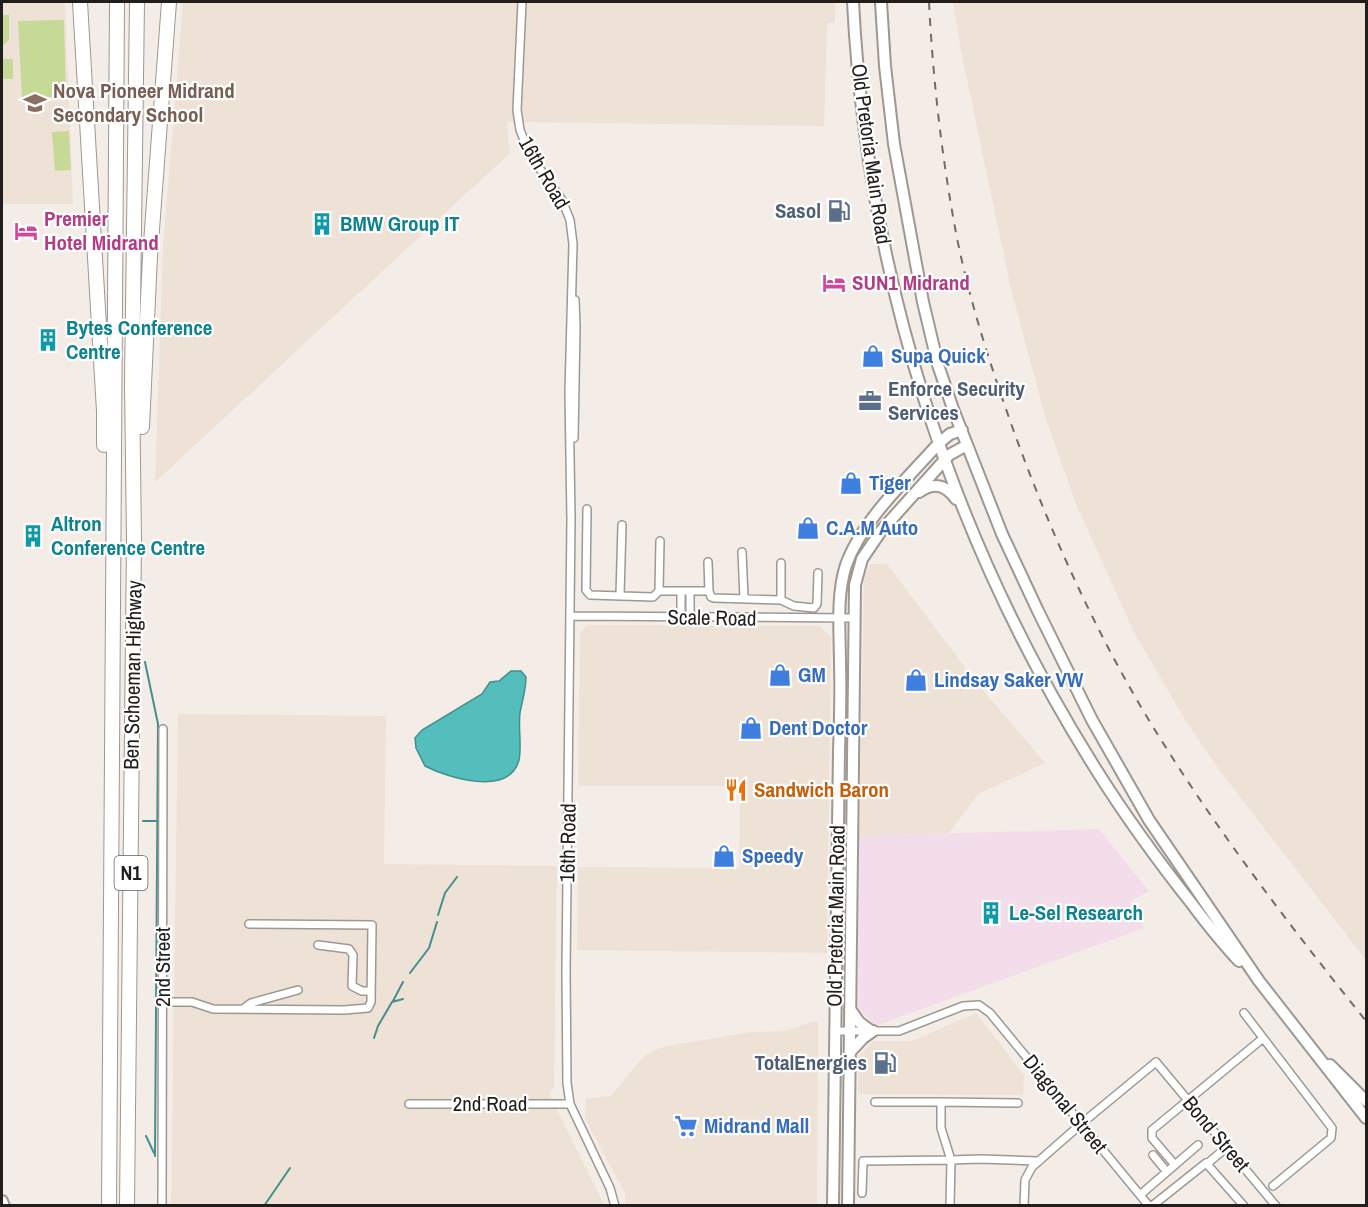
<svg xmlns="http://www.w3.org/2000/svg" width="1368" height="1207" font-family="'Archivo Narrow',sans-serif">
<rect width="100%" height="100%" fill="#f4ede7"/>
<!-- built -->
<path fill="#eee1d6" d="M2,2H65L73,204H2Z
M183,2H835V23H827L824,126L507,122L510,153L155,482L163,247Z
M953,2H1366V960L1220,771L1185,720L1134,632L1076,504L1045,416L1011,289L961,51Z
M870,564H887L976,682L1045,763L978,794L949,833L859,836L864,580Z
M588,625L820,626L831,637L827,953L577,950L578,867L739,868L740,786H578L580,632Z
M178,714L386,716L384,864L557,866L554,1088L549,1093L604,1205L171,1206Z
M976,1013L1024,1075L1023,1095L858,1094L859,1056L874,1041H912Z
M812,1022H818L817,1205H625V1193L585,1119L586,1099L611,1096L643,1057L654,1050L667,1046L751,1032L785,1031Z"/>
<!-- industrial -->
<path fill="#f3ddeb" d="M1099,829L1149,891L1130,902L1144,928L875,1026L858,1007L859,836Z"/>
<!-- green -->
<path fill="#c6d996" d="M2,15H9V40L2,46Z
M64,20L66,97H22L18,21Z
M2,59H13V79H2Z
M69,131L71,170L55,171L52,132Z"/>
<!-- water -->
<path fill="#54bebd" stroke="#458e8d" stroke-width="1.5" d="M511,671H521L526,677C526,690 522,701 520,713C518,728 522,745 519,760C509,797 448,778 425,766L416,748L415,738L422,730L482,694L490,682L499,681Z"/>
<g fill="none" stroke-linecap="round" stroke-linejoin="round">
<!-- stream -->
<path stroke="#458e8d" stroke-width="2" d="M145,662L158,724L155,1156
M143,821H158
M438,915L445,893L457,877
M410,973L429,948L437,922
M393,1001L403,982
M374,1038L378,1026L392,1002L403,999
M146,1136L154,1153
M264,1206L290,1168"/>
<!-- street casing -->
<g stroke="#9e9892" stroke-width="10">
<path id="street" d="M522,2L517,110L520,130L530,155L562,200L570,220L573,244L569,392L571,519L566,970L567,1083L570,1104L610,1188L615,1206
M574,438L576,327L575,300
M587,509L586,590L590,595L653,597L659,591L660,541
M742,552L744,598
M708,562L709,591
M659,591H709L711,597L714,598L781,600L794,606L814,608L817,604L818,573
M620,595L622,525
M781,600V563
M570,616L853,618
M681,617V591
M690,617V591
M318,945L349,949L353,955L352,986L362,991H371
M163,1002H192L213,1009L344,1010L368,1008L371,1002L372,925L249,924
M243,1009L251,1003L298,990
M1244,1013L1332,1128L1331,1138L1273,1186
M834,1031H899L963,1006L979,1005L990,1013L1149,1206
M941,1102L1018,1103
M409,1104H570
M1153,1155L1167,1172
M1208,1163L1227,1147
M1175,1165L1152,1138V1130L1262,1039
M862,1193L863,1161L951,1160L941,1128V1102H875
M1140,1195L1198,1145
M162,1206L163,729
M950,1206L951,1160L980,1159L1037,1161
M1024,1206L1025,1180L1032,1167L1081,1124L1156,1062L1276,1206
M1152,1206L1206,1163L1244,1206"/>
</g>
<!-- secondary casing -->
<g stroke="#9e9892" stroke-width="14">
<path id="secondary" d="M853,2C867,276 950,538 1097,771C1126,817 1158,861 1192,904C1207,924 1222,943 1239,961
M881,2L885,66L894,144L923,302L938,365L953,409L1002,534L1038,611L1092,720L1149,820L1259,981L1366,1118
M919,492C934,482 945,484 956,499
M850,1009L859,1022L871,1031
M850,1052L863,1038L873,1031
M1330,1065L1366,1101
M2,1201L4,1206
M833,1206C835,1054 838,902 839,751C840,722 841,693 840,665C840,632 836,596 846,565C862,520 908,478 939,443L950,434L962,430
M848,1206L855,585L862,559L881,531L949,455L967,445"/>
</g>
<!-- highway casing -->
<g stroke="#9e9892" stroke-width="16">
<path id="highway" d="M80,2L104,411V445
M142,427L150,256L169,2
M109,1206L117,2
M127,1206L134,541L132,383L137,2"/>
</g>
<!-- street -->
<use href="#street" stroke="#fff" stroke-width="7"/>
<!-- secondary -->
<use href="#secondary" stroke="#fff" stroke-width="10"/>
<!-- highway -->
<use href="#highway" stroke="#fff" stroke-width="14"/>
<!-- rail -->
<path stroke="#706c68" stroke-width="2" stroke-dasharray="8 8" stroke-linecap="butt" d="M929,2C933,81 942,160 957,238C970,303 991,367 1013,429C1048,526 1089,618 1141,707C1207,818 1286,921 1366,1021"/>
</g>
<!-- icons -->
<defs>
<g id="school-bare" transform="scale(1.8)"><path d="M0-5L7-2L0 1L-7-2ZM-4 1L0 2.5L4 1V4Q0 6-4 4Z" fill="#8d6e63" stroke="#fff" stroke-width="2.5" paint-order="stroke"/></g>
<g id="fuel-bare" transform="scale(1.8)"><path d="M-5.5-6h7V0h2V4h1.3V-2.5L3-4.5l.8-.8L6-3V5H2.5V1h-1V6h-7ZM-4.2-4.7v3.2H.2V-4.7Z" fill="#5c6f8a" stroke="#fff" stroke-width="2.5" paint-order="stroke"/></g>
<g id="building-bare" transform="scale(1.8)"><path d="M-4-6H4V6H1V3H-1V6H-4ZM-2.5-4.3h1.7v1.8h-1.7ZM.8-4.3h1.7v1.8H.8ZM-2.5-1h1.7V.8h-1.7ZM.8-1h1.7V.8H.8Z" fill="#0f9aa8" stroke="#fff" stroke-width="2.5" paint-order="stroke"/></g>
<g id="hotel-bare" transform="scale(1.8)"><path d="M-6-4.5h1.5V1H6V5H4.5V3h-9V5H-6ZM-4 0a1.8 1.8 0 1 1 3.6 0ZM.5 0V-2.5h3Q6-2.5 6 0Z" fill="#d1479c" stroke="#fff" stroke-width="2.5" paint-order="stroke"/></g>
<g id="shop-bare" transform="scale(1.8)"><path d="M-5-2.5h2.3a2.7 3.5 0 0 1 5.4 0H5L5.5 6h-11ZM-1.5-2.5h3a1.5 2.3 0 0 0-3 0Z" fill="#3f7fe0" stroke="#fff" stroke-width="2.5" paint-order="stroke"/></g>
<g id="office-bare" transform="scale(1.8)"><path d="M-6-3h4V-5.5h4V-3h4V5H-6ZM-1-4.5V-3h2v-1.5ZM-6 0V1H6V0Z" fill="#5c6f8a" stroke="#fff" stroke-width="2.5" paint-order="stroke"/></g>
<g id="restaurant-bare" transform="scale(1.8)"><path d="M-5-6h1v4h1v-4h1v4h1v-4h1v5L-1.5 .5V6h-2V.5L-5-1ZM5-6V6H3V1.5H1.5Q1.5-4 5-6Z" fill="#e8710a" stroke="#fff" stroke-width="2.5" paint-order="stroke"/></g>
<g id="supermarket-bare" transform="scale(1.8)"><path d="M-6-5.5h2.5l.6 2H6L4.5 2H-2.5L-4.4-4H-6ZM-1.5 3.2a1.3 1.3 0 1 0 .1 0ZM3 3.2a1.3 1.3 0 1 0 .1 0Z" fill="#3f7fe0" stroke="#fff" stroke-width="2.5" paint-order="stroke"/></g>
</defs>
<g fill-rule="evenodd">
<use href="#school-bare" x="35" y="103"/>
<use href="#fuel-bare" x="839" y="211"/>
<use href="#building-bare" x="322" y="224"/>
<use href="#hotel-bare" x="26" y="231"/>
<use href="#hotel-bare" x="834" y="283"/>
<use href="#building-bare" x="48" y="340"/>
<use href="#shop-bare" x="873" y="356"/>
<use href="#office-bare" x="870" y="401"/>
<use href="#shop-bare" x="851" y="483"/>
<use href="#shop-bare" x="808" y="528"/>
<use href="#building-bare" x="33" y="536"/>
<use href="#shop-bare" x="780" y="675"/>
<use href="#shop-bare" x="916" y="680"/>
<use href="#shop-bare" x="751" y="728"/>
<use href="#restaurant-bare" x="736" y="790"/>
<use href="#shop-bare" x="724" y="856"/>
<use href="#building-bare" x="991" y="913"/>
<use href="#fuel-bare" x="885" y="1063"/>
<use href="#supermarket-bare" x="686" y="1126"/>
</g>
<g text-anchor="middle" stroke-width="4.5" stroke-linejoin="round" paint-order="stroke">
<!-- shield labels -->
<rect fill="#fff" stroke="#646260" stroke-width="1.5" x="114.5" y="856" width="33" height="34" rx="4.5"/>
<g font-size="20" font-weight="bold" fill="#211e1c">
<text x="131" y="880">N1</text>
</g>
<!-- education labels -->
<g font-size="21" font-weight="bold" fill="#785e54" stroke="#fff" text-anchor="start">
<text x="53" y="98">Nova Pioneer Midrand<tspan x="53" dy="24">Secondary School</tspan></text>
</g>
<!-- street labels -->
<g font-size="21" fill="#211e1c" stroke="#fff">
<text transform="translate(871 154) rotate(82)" y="7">Old Pretoria Main Road</text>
<text transform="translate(544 173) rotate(60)" y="7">16th Road</text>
<text transform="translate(712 618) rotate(1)" y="7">Scale Road</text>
<text transform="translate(133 675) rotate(-89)" y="7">Ben Schoeman Highway</text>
<text transform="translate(568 843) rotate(-89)" y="7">16th Road</text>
<text transform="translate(836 916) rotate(-89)" y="7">Old Pretoria Main Road</text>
<text transform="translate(163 967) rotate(-90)" y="7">2nd Street</text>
<text x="490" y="1111">2nd Road</text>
<text transform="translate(1065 1104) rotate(51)" y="7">Diagonal Street</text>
<text transform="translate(1216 1134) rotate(50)" y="7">Bond Street</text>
</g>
<!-- service labels -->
<g font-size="21" font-weight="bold" fill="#4e5e75" stroke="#fff" text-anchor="end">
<text x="821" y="218">Sasol</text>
<text x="888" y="396" text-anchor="start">Enforce Security<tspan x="888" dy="24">Services</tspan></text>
<text x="867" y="1070">TotalEnergies</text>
</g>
<!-- hotel labels -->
<g font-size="21" font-weight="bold" fill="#b23c85" stroke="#fff" text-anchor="start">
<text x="44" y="226">Premier<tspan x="44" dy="24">Hotel Midrand</tspan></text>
<text x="852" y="290">SUN1 Midrand</text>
</g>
<!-- culture labels -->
<g font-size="21" font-weight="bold" fill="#0d838f" stroke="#fff" text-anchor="start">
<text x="340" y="231">BMW Group IT</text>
<text x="66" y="335">Bytes Conference<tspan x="66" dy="24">Centre</tspan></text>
<text x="51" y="531">Altron<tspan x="51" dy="24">Conference Centre</tspan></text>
<text x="1009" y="920">Le-Sel Research</text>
</g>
<!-- shop labels -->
<g font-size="21" font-weight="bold" fill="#366cbe" stroke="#fff" text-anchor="start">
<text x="891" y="363">Supa Quick</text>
<text x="869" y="490">Tiger</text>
<text x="826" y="535">C.A.M Auto</text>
<text x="798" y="682">GM</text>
<text x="934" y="687">Lindsay Saker VW</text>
<text x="769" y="735">Dent Doctor</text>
<text x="742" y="863">Speedy</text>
<text x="704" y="1133">Midrand Mall</text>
</g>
<!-- food labels -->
<g font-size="21" font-weight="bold" fill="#c56008" stroke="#fff" text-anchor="start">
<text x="754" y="797">Sandwich Baron</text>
</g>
</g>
<!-- border -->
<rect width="1368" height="1207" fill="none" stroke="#211e1c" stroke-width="6"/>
</svg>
